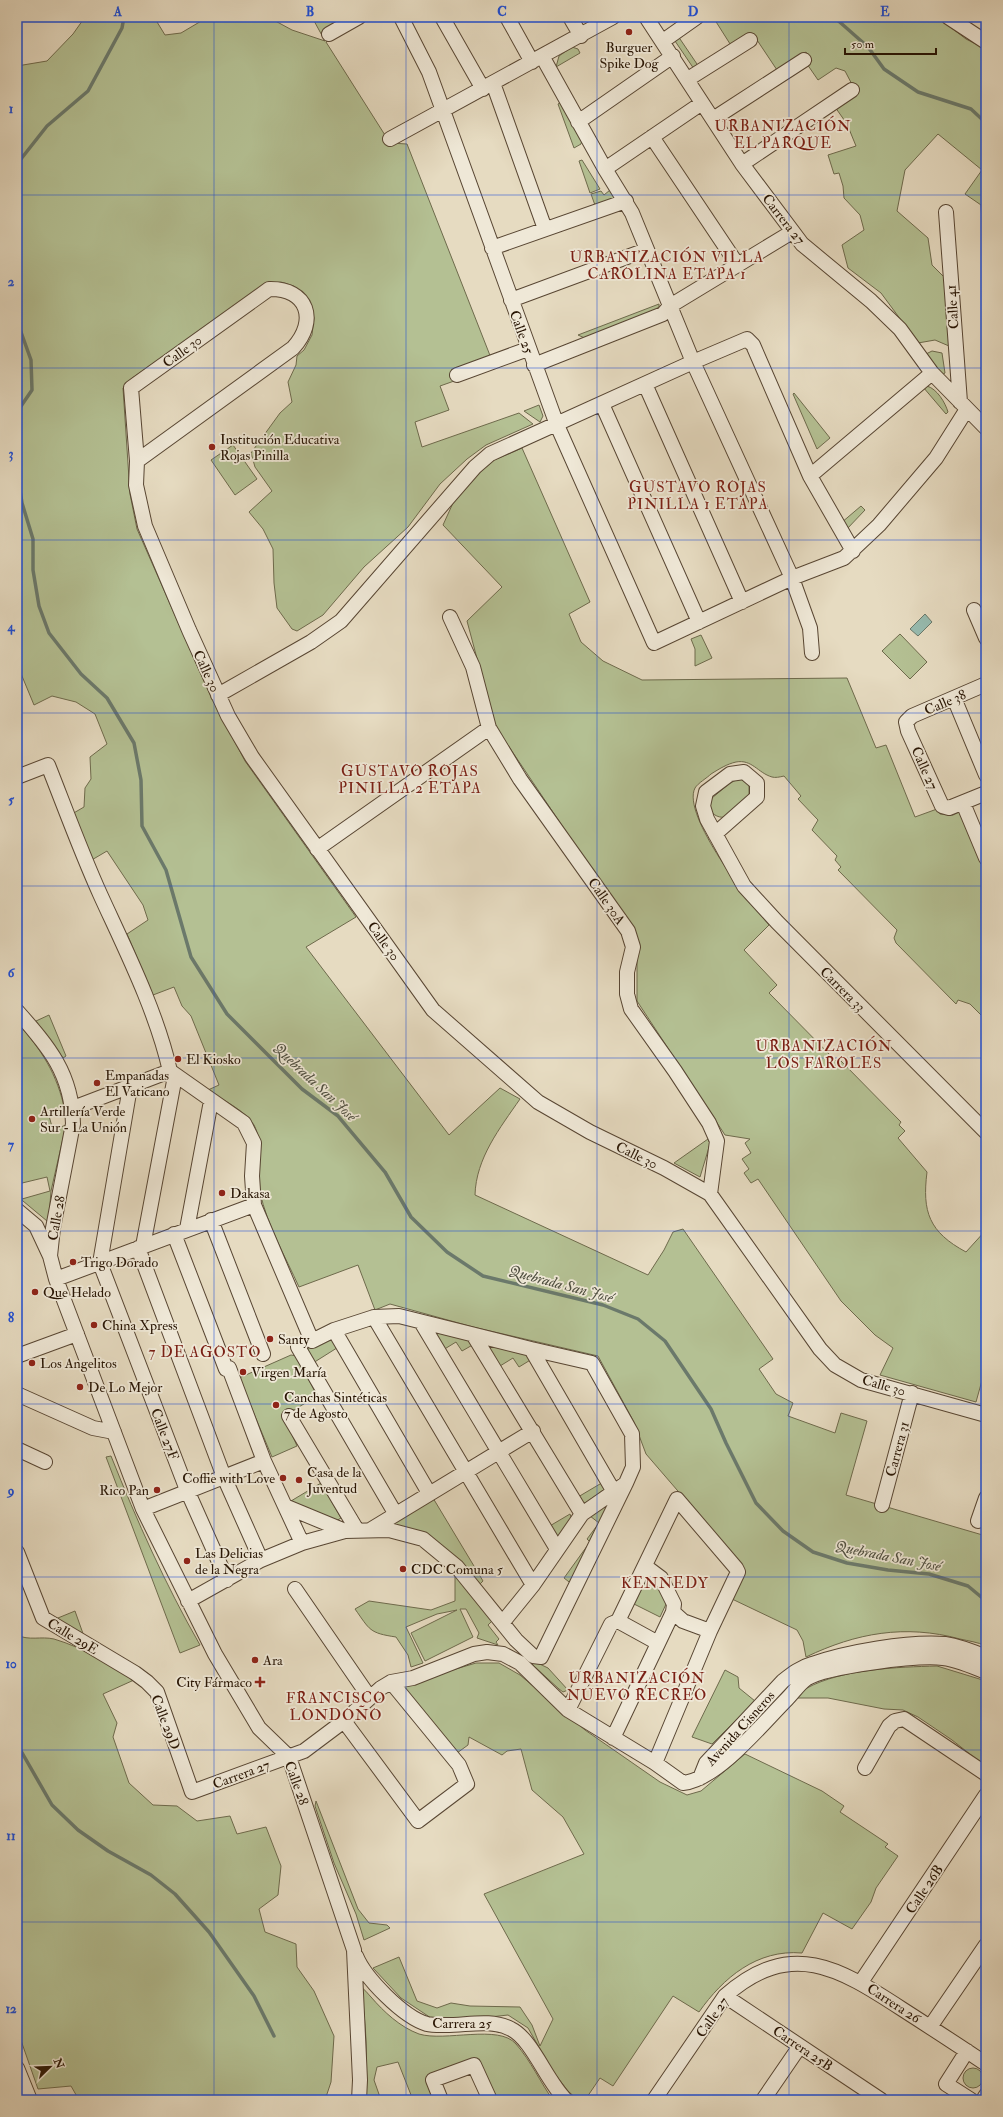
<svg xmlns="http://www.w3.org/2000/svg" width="1003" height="2117" font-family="'IM FELL Double Pica',serif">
<rect width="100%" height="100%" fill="#e6dbc1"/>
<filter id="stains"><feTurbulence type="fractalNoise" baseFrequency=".005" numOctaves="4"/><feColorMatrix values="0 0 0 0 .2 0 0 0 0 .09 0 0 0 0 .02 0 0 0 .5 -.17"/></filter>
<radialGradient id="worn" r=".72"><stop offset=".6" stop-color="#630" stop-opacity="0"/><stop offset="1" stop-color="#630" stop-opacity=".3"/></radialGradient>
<!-- green -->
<path fill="#b4c093" stroke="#6e6a4c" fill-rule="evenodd" d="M85,17H154L165,35L181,33L208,17H268L292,30L325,41L313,19L316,17H336L344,31L326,42L390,143L407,144L491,358L457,380L440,386L449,410L415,422L422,447L519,413L533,424L486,445L467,459L440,484L408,527L364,567L323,615L297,631L292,629L277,608L274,583L273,549L263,529L249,512L272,491L255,467L251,453L280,413L292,402L288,382L296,365L297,356L304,350L312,335L314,318L303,294L294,286L281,282L267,283L131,379L123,388L130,494L137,529L211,697L245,761L356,917L306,947L449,1135L500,1088L520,1099C500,1128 476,1158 475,1195L648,1275L664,1250L673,1232L683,1229L773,1359L759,1369L776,1394L793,1403L788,1416L835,1433L841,1413L867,1421L846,1495L986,1536V1646C978,1642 968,1641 960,1639C905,1624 856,1633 806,1657L803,1641L797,1630L732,1599L741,1578L721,1541L646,1454L634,1422L598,1356L473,1327L390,1304L375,1310L358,1265L299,1287C285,1256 267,1225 260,1192C255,1171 264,1144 254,1125C245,1110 222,1100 208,1090L219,1085L191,1016L182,1006L174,987L153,995L127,934L148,920L143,905L107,851L90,861L72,814L84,807L85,788L91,779L90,757L107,744L95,714L76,702L52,696L34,705L17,664V66L47,61L73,34Z
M713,17H937L966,39L986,49V289L981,205L965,194L982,170L938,134L905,170L897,211L928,238L932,265L945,278L949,346L935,340L918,343L881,293L848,268L842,245L864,230L860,215L844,198L843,186L839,173L834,174L828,155L856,146L847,124L835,107L856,92L845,71L836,68L818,80L807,64L812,61L806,52L777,70L753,34L732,47Z
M678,36L699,67L694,69L675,41Z
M572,47L578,49L580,53L556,67L559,56Z
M561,102L582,140L581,144L574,148L558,104Z
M582,160L600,189L590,193L579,161Z
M610,190L616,199L596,208L591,194L601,191L604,195Z
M659,304V312L589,340L578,335Z
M932,351L942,353L945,373L942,375L926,354Z
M927,386C937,389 945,402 948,412L946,414L923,387Z
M794,393L830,438L817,449L793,394Z
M539,405L543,416L540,422L524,411Z
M233,445L257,479L235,495L211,460Z
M522,448L590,602L569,614L581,642L603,661L642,680L847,678L876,748L886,745L915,817L937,809L940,814L953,815L961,811L986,872V1020L970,1004L958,1000L956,1004L896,943L894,938L897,930L838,870L841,867L835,860L837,856L812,830L818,820L798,799L801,796L784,776C780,777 775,778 772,777C758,773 752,759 736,762C727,764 719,769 711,774C707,778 698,783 695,788C681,815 751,904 769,925L744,950L777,985L769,993L837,1062L841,1061L901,1122L899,1125L905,1131L898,1138L927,1172C922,1212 929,1232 966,1252L986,1230V1366L976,1402L880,1375L893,1348L875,1335L841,1301L758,1179L751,1183L744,1173L749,1169L742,1159L751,1153L745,1143L750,1139L725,1135L637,1001V937L495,726L467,621L502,587L443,525L453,503L479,473L494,460Z
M861,506L865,510L846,530L841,523Z
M900,634L927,662L910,679L882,651Z
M701,635L712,658L695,666V649L691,639Z
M738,779L743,780L749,786V795L726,817C714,819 706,809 712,798L730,783Z
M49,1015L66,1056L63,1058L36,1021Z
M17,1022C42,1051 57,1073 65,1111L49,1116L53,1130L66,1125L51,1191L49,1217L47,1221L17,1196ZM47,1177L50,1191L22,1199L18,1184Z
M708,1139L710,1144L700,1177L674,1163Z
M435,1331L474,1341L476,1343L462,1351L456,1342L443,1350L435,1338Z
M329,1339H335L340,1346L313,1363L308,1354V1348Z
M487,1344L522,1352L532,1359L519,1367L513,1358L500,1366L486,1346Z
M291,1355L297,1356L317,1396L284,1416L297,1446L272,1457L239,1378Z
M111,1456C137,1521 165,1584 200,1645L180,1653L106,1457Z
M605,1481L606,1488L584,1504L578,1497Z
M321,1483L341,1518L336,1521L293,1504L291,1501Z
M433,1498L483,1581L480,1584L473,1576L395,1526L392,1522Z
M610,1502L573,1585L564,1578L590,1542L587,1539L599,1523L590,1516Z
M570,1514L572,1520L557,1540L548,1527Z
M455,1573L492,1621L488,1625L499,1639L496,1642L498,1645L477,1638L479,1633L466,1609H460L473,1637L425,1661L411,1633L457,1610L437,1614L406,1627L423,1663L411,1667L408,1655L396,1637C369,1633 370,1630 355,1609L369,1601L431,1610L455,1601Z
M650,1580L657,1582L667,1602L660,1617L634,1604L645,1582Z
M75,1611L86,1642L53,1620Z
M17,1635C29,1641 41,1636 54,1639C84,1648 108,1663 134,1680L103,1694L117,1723L113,1737L129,1783L153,1805L177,1806L197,1821L230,1816L237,1834L266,1827L281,1866L278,1895L259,1909L265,1932L296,1944L297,1967L314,1991L334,2036L331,2082L325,2100H79L71,2086L38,2089L17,2029Z
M523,1656L548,1668L568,1690L563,1692L559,1689Z
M476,1663H499L520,1675L585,1730L660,1782L687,1795L701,1791L745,1754L822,1791L844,1806L840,1812L888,1844L885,1847L898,1856L876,1888L871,1902L852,1929L823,1913L802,1953C757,1949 723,1978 699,2012L673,1996L613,2086L600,2078L585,2100H578L568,2091L552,2070L528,2028L508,2015L481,2018H431L401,1998L373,1968L399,1957L417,2001L437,2008L451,2003L470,2006L520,2007L532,2025L540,2046L553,2019L484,1894L584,1854L563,1817L532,1790L521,1749L507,1751L502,1755L469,1737L468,1745L457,1753L400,1688L425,1678Z
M937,1666L986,1681V1769L975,1758L952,1740L918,1717L903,1710L884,1709L828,1698H796C799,1695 803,1690 807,1688C842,1669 898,1667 937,1666Z
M725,1670L738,1677L739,1688L755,1701L712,1744L692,1737Z
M316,1801L358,1909L369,1923L387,1925L390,1928L364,1940L356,1914L334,1863L315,1806Z
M360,1987C365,1989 367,1993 371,1997C384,2012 400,2027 419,2034C445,2042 499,2024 516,2044C531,2061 540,2082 553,2100H494L475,2060L433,2091L431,2097L422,2100H413L398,2062L377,2067L374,2080L381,2100H364C368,2062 367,2024 360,1987Z
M963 2078a10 10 0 1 1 20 0a10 10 0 1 1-20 0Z"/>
<!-- water -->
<path fill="#97bbaf" stroke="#6b796b" d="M925,614L932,622L918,636L910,629Z"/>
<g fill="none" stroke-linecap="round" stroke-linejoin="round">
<!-- stream -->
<path stroke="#6b796b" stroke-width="3.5" d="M834,17L868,47L884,69L918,92L971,109L986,123
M17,164L47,126L88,91L122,28L124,17
M17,321L31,360L32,390L17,412
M17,472L22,503L33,539V570L39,606L49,633L81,674L107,698L134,743L141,780L142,826L166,870L191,957L227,1014L302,1089L338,1116L385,1172L411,1217L447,1252L483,1276L603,1305L638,1319L665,1341L711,1409L726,1443L756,1503L783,1531L813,1552L847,1563L888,1570L929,1574L968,1586L986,1601
M17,1744L52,1805L78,1830L108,1851L151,1875L175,1894L209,1932L254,1996L274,2036"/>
<!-- minor casing -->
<g stroke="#584633" stroke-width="16">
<path id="minor" d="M401,17L429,72L557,425L654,643L792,578L844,558L879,525L936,458L967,409
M442,17L483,89
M507,17L532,62
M570,17L581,36
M646,17L742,164L802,244L871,301L900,329L932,373L986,428
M948,17L986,42
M329,34L359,17
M663,41L697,17
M542,56L605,169L632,213L693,362L792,578L810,628L812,653
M688,79L750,40
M493,83L545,229
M713,119L804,60
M578,122L673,56
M652,137L737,264
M390,139L613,17
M742,164L852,90
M605,169L702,103
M946,212L960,402
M492,248L626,201
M511,300L646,250
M534,365L663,314L670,306L792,232
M457,375L528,349
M645,384L742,602
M602,404L699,622
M137,461L293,348C318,321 308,288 269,289L131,388L137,461L136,485L145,526L189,630L228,716L252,757L433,1010L538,1102L590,1132L664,1168L710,1194L820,1349L835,1365L861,1380L986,1415
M810,476L932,373
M974,610L986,638
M450,617L473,667L489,728L520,779L628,931L633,947L627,972V994L631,1009L675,1071L709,1123L717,1141L710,1194
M986,684L912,716L906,722L908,731L942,806L949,808L986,793
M218,695L311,642L341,621L475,467L490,454L693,362L747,339L753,345L810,476L853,551
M954,698L986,775
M17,777L48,765C65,808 81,852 100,894C126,951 156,1010 170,1071L244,1123L254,1143L252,1176L254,1205L312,1341L334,1330L374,1317L399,1316L531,1349L592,1363L632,1434L633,1467L626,1483L541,1657L533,1656L516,1640L457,1567L423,1539L389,1530L345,1531L302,1543L261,1560L188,1601
M963,803L986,858
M715,834L757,797V783L744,772L730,774L706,792L703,806L707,819L744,886L777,922L986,1132
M317,849L489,728
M17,1011C49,1047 72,1074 73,1124L53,1228L50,1256L56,1279L143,1509L215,1654L259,1728L289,1757L354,1950L360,2080L359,2100
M130,1087L100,1263L187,1490L227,1580
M73,1108L170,1071
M17,1210L36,1226L50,1256
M211,1220L263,1354
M187,1229L211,1101
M174,1234L226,1369
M143,1246L175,1076
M138,1248L224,1477L261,1560
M56,1279L254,1205
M374,1317L533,1585
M421,1322L557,1549
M334,1330L429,1493
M474,1336L582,1514
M298,1347L395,1513
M531,1349L614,1492
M17,1356L77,1334
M229,1368L264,1461L302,1543
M17,1394L93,1428L114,1432
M289,1416L357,1530
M17,1449L45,1462
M882,1505L912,1393
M287,1507L345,1531
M143,1509L264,1461
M978,1521L986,1498
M370,1530L533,1431
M17,1552L43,1618L135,1673L147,1682L157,1692L192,1792L304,1751L344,1721L381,1688L391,1682L413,1678L474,1654L487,1652L503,1654L520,1663L568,1710L655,1763L683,1783C717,1780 763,1723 787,1699C793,1693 799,1684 806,1679C826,1666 918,1655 943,1658C958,1660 972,1666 986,1672
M645,1566L661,1578L674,1604L673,1612L683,1621L710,1631
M295,1589L370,1698
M618,1621L658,1643
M503,1622L533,1585L582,1514L625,1484
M568,1710L611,1624L618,1621L677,1499L736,1568L738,1572L710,1631L655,1763
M344,1721L418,1821L467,1784L459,1765L391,1682
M613,1738L673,1612
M865,1768L889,1726L895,1721L904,1719L986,1774
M700,1778L706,1763L783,1681C792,1674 801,1667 812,1664C847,1652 908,1641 945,1644C958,1646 974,1652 986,1657
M356,1956C365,1978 403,2017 427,2024C431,2025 437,2025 442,2025C465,2026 490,2018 511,2029C532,2039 547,2082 566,2100
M861,1982L986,1795
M725,1996L881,2100
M930,2027L986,1945
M967,2051L946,2084L971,2100
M17,2068L30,2100
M441,2100L433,2080L474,2065L490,2100
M654,2100L725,1996C791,1938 839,1968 902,2009C930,2027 958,2045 986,2064
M763,2100L800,2046
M983,2100L986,2095"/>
</g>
<!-- minor -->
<use href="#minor" stroke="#efe8d7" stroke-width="14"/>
</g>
<!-- grid -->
<path fill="none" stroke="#1d4ed8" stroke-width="1" stroke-opacity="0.55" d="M214,17V2100M406,17V2100M597,17V2100M789,17V2100M17,195H986M17,368H986M17,540H986M17,713H986M17,886H986M17,1058H986M17,1231H986M17,1404H986M17,1577H986M17,1750H986M17,1922H986"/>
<!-- markers -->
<g fill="#8f2418" stroke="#efe8d7" stroke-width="1.5">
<circle cx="629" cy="32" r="4"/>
<circle cx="212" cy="447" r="4"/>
<circle cx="178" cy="1059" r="4"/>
<circle cx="97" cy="1083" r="4"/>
<circle cx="32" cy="1119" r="4"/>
<circle cx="222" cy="1193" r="4"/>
<circle cx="73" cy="1262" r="4"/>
<circle cx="35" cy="1292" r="4"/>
<circle cx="94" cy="1325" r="4"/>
<circle cx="270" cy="1339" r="4"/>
<circle cx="32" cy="1363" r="4"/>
<circle cx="243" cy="1372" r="4"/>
<circle cx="80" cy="1387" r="4"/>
<circle cx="276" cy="1405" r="4"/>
<circle cx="283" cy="1478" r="4"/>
<circle cx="299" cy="1480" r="4"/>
<circle cx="157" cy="1490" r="4"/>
<circle cx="187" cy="1561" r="4"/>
<circle cx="403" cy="1569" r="4"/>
<circle cx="255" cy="1660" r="4"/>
<path d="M258 1676h4v4h4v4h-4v4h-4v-4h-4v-4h4z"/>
</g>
<g text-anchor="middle" stroke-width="3.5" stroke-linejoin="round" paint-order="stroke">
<!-- poi labels -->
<g font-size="14" fill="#281504" stroke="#efe8d7" text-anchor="start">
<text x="629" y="52" text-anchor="middle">Burguer<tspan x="629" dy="16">Spike Dog</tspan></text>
<text x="220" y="444">Institución Educativa<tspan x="220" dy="16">Rojas Pinilla</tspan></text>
<text x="186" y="1064">El Kiosko</text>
<text x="105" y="1080">Empanadas<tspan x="105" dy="16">El Vaticano</tspan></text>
<text x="40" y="1116">Artillería Verde<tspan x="40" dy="16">Sur - La Unión</tspan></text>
<text x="230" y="1198">Dakasa</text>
<text x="81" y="1267">Trigo Dorado</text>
<text x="43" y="1297">Que Helado</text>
<text x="102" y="1330">China Xpress</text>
<text x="278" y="1344">Santy</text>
<text x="40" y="1368">Los Angelitos</text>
<text x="251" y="1377">Virgen María</text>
<text x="88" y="1392">De Lo Mejor</text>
<text x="284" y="1402">Canchas Sintéticas<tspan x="284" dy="16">7 de Agosto</tspan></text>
<text x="307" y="1477">Casa de la<tspan x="307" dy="16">Juventud</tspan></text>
<text x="275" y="1483" text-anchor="end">Coffie with Love</text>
<text x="149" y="1495" text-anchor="end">Rico Pan</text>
<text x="195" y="1558">Las Delicias<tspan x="195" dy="16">de la Negra</tspan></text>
<text x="411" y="1574">CDC Comuna 5</text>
<text x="263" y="1665">Ara</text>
<text x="252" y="1687" text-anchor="end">City Fármaco</text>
</g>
<!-- street labels -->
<g font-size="14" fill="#281504" stroke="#efe8d7">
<text transform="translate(784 219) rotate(52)" y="5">Carrera 27</text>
<text transform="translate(952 307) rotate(-94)" y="5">Calle 41</text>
<text transform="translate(522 332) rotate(70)" y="5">Calle 25</text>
<text transform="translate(182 351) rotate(-36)" y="5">Calle 30</text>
<text transform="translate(207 671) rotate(65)" y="5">Calle 30</text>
<text transform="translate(945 702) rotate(-23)" y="5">Calle 38</text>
<text transform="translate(925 768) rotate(66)" y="5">Calle 27</text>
<text transform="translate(607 901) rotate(55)" y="5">Calle 30A</text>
<text transform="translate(384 941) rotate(54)" y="5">Calle 30</text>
<text transform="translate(843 989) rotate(45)" y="5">Carrera 33</text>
<text transform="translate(637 1155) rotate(26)" y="5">Calle 30</text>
<text transform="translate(56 1218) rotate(-80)" y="5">Calle 28</text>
<text transform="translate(884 1385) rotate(16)" y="5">Calle 30</text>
<text transform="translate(165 1434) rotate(69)" y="5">Calle 27F</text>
<text transform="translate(897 1449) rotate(-75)" y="5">Carrera 31</text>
<text transform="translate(73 1636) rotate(31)" y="5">Calle 29E</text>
<text transform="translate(166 1722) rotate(69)" y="5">Calle 29D</text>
<text transform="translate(740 1728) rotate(-48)" y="5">Avenida Cisneros</text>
<text transform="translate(241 1774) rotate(-20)" y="5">Carrera 27</text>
<text transform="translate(297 1783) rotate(70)" y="5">Calle 28</text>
<text transform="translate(924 1889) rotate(-56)" y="5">Calle 26B</text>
<text transform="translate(894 2003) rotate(33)" y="5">Carrera 26</text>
<text transform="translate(712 2017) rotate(-55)" y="5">Calle 27</text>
<text x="462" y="2028">Carrera 25</text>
<text transform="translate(803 2048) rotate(34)" y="5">Carrera 25B</text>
</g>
<!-- neighbourhood labels -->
<g font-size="15" letter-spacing="1" fill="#7a1f14" stroke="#efe8d7">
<text x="783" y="131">URBANIZACIÓN<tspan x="783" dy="17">EL PARQUE</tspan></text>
<text x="667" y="262">URBANIZACIÓN VILLA<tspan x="667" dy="17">CAROLINA ETAPA 1</tspan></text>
<text x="698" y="492">GUSTAVO ROJAS<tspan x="698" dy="17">PINILLA 1 ETAPA</tspan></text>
<text x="410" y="776">GUSTAVO ROJAS<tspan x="410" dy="17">PINILLA 2 ETAPA</tspan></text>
<text x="824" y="1051">URBANIZACIÓN<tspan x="824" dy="17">LOS FAROLES</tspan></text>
<text x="205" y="1357">7 DE AGOSTO</text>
<text x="665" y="1588">KENNEDY</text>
<text x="637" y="1683">URBANIZACIÓN<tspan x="637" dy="17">NUEVO RECREO</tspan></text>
<text x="336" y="1703">FRANCISCO<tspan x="336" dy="17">LONDOÑO</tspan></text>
</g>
<!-- water labels -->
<g font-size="15" font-style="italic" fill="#4f4f40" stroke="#efe8d7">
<text transform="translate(315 1082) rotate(43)" y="5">Quebrada San José</text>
<text transform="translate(561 1284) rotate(15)" y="5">Quebrada San José</text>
<text transform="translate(888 1556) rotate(11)" y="5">Quebrada San José</text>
</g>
</g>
<!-- margin -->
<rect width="1003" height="2117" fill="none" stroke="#e6dbc1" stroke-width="44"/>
<!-- north arrow -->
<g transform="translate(50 2067) rotate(67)" stroke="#efe8d7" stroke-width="3" paint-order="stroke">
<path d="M0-3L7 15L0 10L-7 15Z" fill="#281504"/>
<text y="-6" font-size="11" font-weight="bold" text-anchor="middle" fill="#281504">N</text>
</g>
<!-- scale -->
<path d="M845 48v6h91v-6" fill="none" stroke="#281504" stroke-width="2"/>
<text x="851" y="48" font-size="12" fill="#281504" stroke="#efe8d7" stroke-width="3" paint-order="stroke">50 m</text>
<rect x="22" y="22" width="959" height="2073" fill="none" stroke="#1d4ed8" stroke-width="1.5"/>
<g font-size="13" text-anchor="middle" font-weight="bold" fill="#1d4ed8">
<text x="118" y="16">A</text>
<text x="310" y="16">B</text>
<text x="502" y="16">C</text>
<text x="693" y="16">D</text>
<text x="885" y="16">E</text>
<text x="11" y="113">1</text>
<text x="11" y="286">2</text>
<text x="11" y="458">3</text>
<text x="11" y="631">4</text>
<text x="11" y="804">5</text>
<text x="11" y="977">6</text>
<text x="11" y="1149">7</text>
<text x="11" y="1322">8</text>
<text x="11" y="1495">9</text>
<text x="11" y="1668">10</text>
<text x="11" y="1840">11</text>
<text x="11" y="2013">12</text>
</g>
<rect width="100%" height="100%" filter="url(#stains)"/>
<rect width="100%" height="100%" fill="url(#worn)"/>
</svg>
